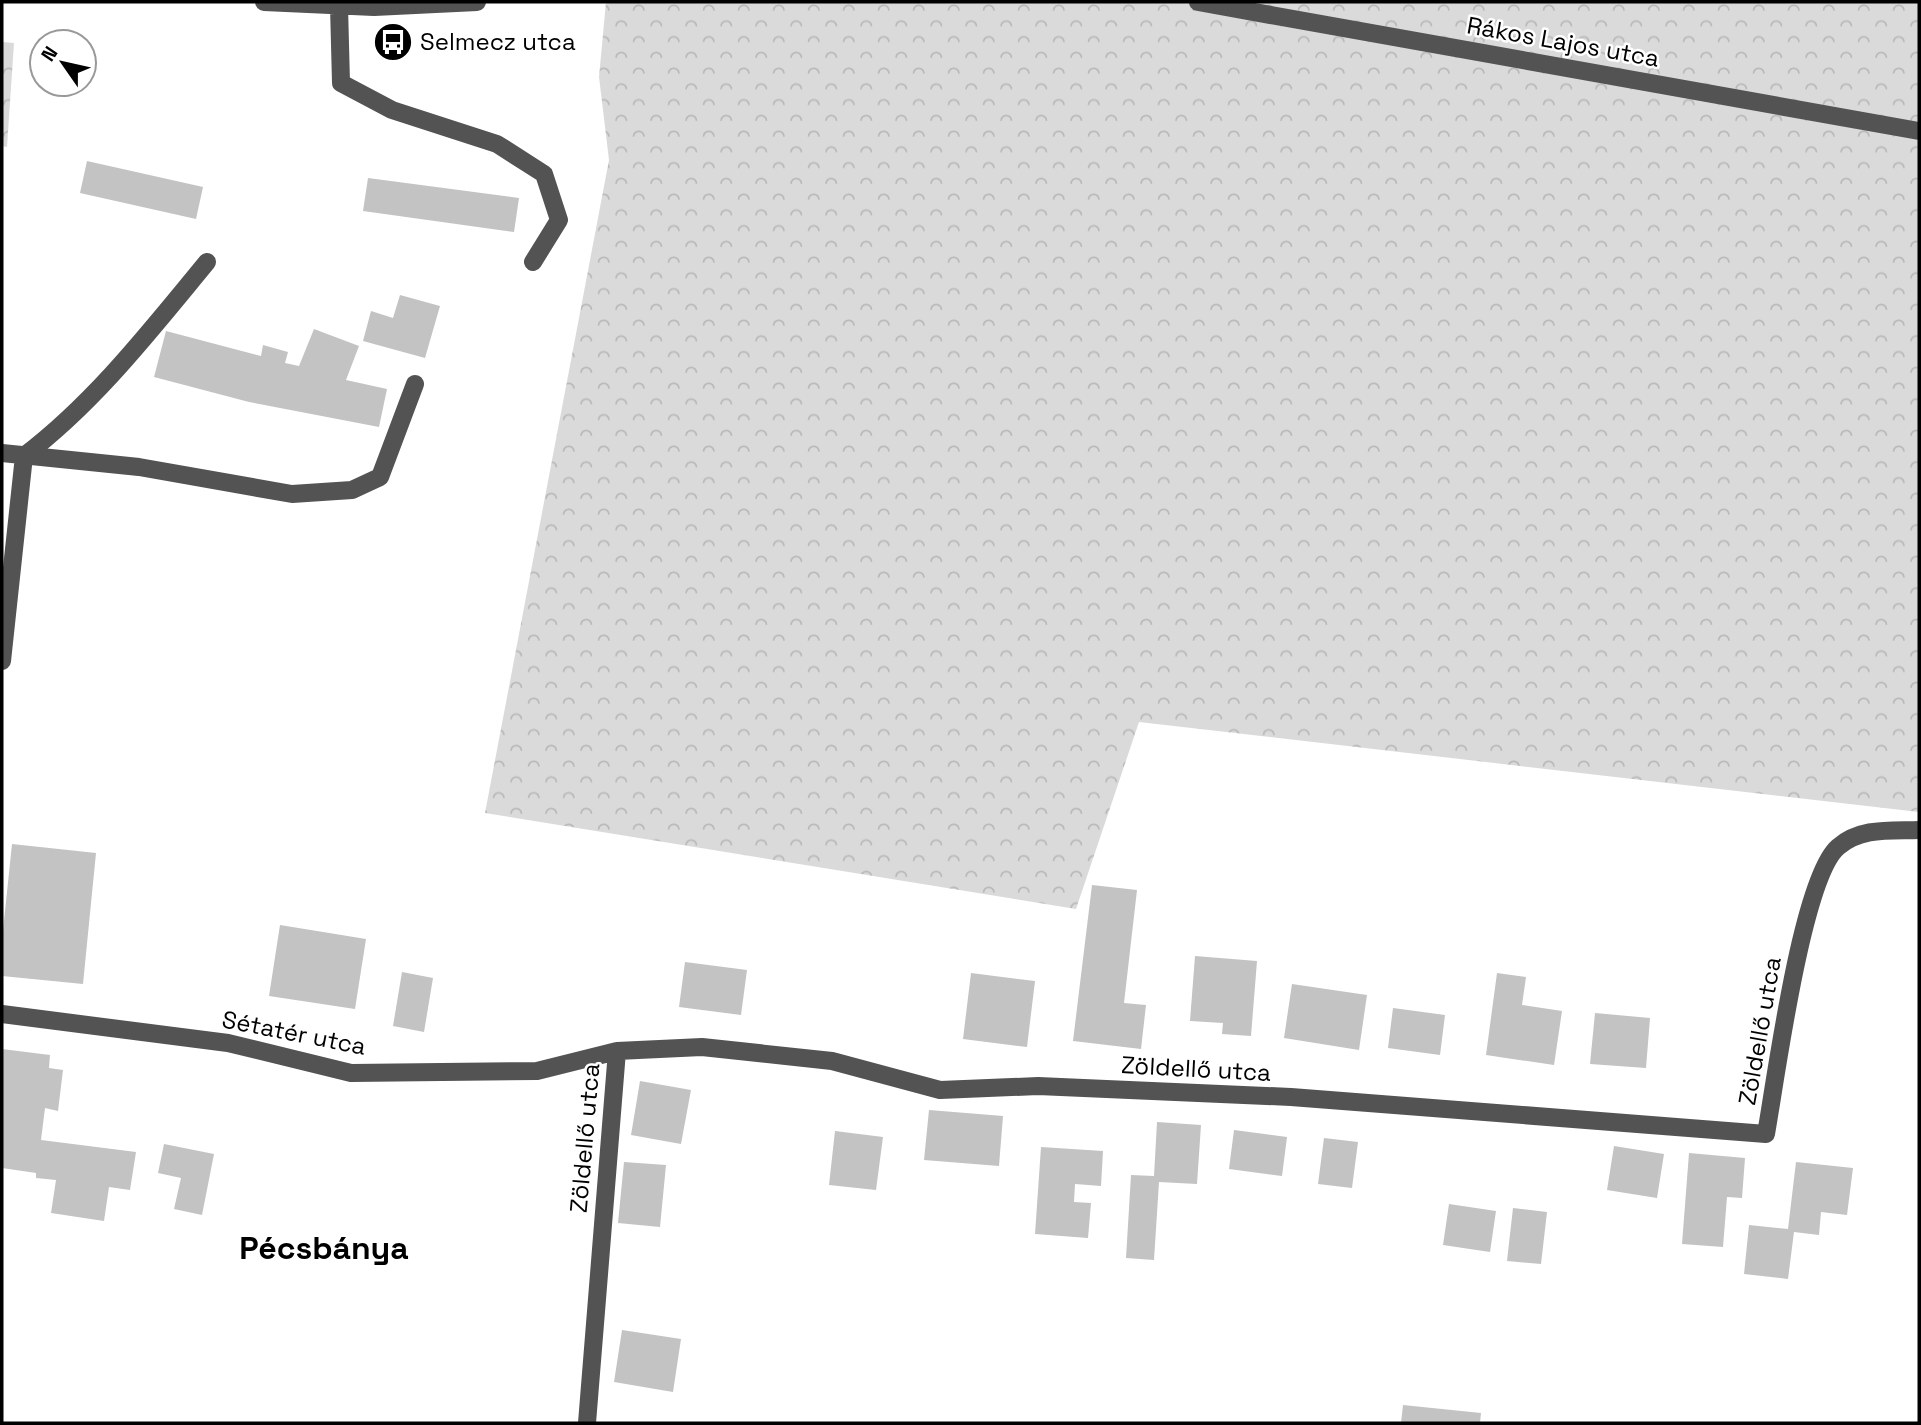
<svg xmlns="http://www.w3.org/2000/svg" width="1921" height="1425" font-family="'Space Grotesk',sans-serif">
<defs>
<pattern id="forest-crowns" width="20" height="18" patternUnits="userSpaceOnUse" patternTransform="scale(1.75)"><rect width="20" height="18" fill="#dadada"/><path d="M2 6a3 3 0 1 1 6 0M12 15a3 3 0 1 1 6 0" fill="none" stroke="#b9b9b9"/></pattern>
</defs>
<rect width="100%" height="100%" fill="#fff"/>
<!-- forest -->
<path fill="url(#forest-crowns)" d="M606,2H1919V812L1139,722L1076,909L485,813L609,160L599,77Z
M2,42L14,43L7,147L2,146Z"/>
<!-- building -->
<path fill="#c3c3c3" d="M87,161L203,187L196,219L80,193Z
M368,178L519,198L514,232L363,211Z
M400,295L440,306L425,358L363,341L371,311L393,318Z
M314,329L359,346L346,380L387,389L379,427L249,402L154,377L166,331L261,356L263,345L288,352L285,363L299,366Z
M12,844L96,853L83,984L2,976V940Z
M1092,885L1137,890L1124,1003L1146,1005L1141,1049L1073,1041Z
M280,925L366,939L355,1009L269,996Z
M1195,956L1257,961L1251,1036L1222,1034L1223,1023L1190,1021Z
M685,962L747,970L741,1015L679,1007Z
M402,972L433,978L424,1032L393,1026Z
M971,973L1035,981L1027,1047L963,1039Z
M1497,973L1526,977L1522,1005L1562,1011L1554,1065L1486,1055Z
M1292,984L1367,995L1359,1050L1284,1038Z
M1393,1008L1445,1015L1440,1055L1388,1048Z
M1595,1013L1650,1018L1646,1068L1590,1064Z
M2,1049L50,1055L49,1068L63,1070L58,1111L45,1108L41,1140L136,1152L130,1190L109,1187L104,1221L51,1213L56,1180L36,1178V1173L2,1168Z
M640,1081L691,1090L681,1144L631,1135Z
M929,1110L1003,1116L999,1166L924,1160Z
M1157,1122L1201,1125L1197,1184L1159,1182L1154,1260L1126,1258L1131,1175L1154,1176Z
M1234,1130L1287,1137L1282,1176L1229,1169Z
M835,1131L883,1137L876,1190L829,1185Z
M1324,1138L1358,1142L1352,1188L1318,1184Z
M164,1144L214,1154L202,1215L174,1209L181,1178L158,1173Z
M1614,1146L1664,1154L1657,1198L1607,1190Z
M1041,1147L1103,1151L1101,1186L1075,1184L1074,1202L1091,1203L1088,1238L1035,1234Z
M1689,1153L1745,1158L1742,1198L1727,1197L1723,1247L1682,1244Z
M624,1162L666,1165L660,1227L618,1223Z
M1796,1162L1853,1168L1847,1215L1821,1212L1819,1235L1794,1232L1788,1279L1744,1274L1749,1225L1788,1229Z
M1449,1204L1496,1211L1490,1252L1443,1245Z
M1513,1208L1547,1212L1541,1264L1507,1261Z
M622,1330L681,1339L673,1392L614,1382Z
M1403,1405L1481,1413L1480,1423H1401Z"/>
<g fill="none" stroke-linecap="round" stroke-linejoin="round">
<!-- minor -->
<path stroke="#535353" stroke-width="18" d="M264,2L374,7L477,2
M1198,2L1919,131
M339,6L341,83L392,110L497,144L544,174L559,220L533,262
M2,453L139,467L292,494L352,490L380,477L415,384
M2,661L24,456C95,402 150,331 207,262
M2,1014L228,1043L351,1073L537,1071L617,1051
M587,1423L617,1051L702,1047L832,1061L940,1090L1038,1086L1291,1097L1766,1134C1776,1078 1802,878 1838,847C1861,827 1891,831 1919,830"/>
</g>
<!-- icons -->
<defs>
<g id="bus-disc" transform="scale(2.0125)"><circle r="9.5" fill="#000" stroke="#fff"/><path d="M-5-6H5V4H4V6H2V4H-2V6H-4V4H-5ZM-3.5-4V0h7V-4ZM-3.5 1.2v1.5H-2V1.2ZM2 1.2v1.5H3.5V1.2Z" fill="#fff"/></g>
</defs>
<g fill-rule="evenodd">
<use href="#bus-disc" x="393" y="42"/>
</g>
<g text-anchor="middle" stroke-width="5" stroke-linejoin="round" paint-order="stroke">
<!-- poi labels -->
<g font-size="24" fill="#000" stroke="#fff" text-anchor="start">
<text x="420" y="50">Selmecz utca</text>
</g>
<!-- street labels -->
<g font-size="24" fill="#000" stroke="#fff">
<text transform="translate(1563 42) rotate(10)" y="8">Rákos Lajos utca</text>
<text transform="translate(1760 1031) rotate(-80)" y="8">Zöldellő utca</text>
<text transform="translate(294 1033) rotate(11)" y="8">Sétatér utca</text>
<text transform="translate(1196 1069) rotate(3)" y="8">Zöldellő utca</text>
<text transform="translate(585 1138) rotate(-85)" y="8">Zöldellő utca</text>
</g>
<!-- district labels -->
<g font-size="32" font-weight="bold" fill="#000" stroke="#fff">
<text x="324" y="1259">Pécsbánya</text>
</g>
</g>
<!-- border -->
<rect width="1921" height="1425" fill="none" stroke="#000000" stroke-width="7"/>
<!-- north arrow -->
<g transform="translate(63 63) rotate(304)"><circle r="33" fill="#ffffff" stroke="#999999" stroke-width="2"/>
<path d="M0-5L12 26L0 18L-12 26Z" fill="#000000"/>
<text y="-10" font-size="19" font-weight="bold" text-anchor="middle" fill="#000000">N</text>
</g>
</svg>
